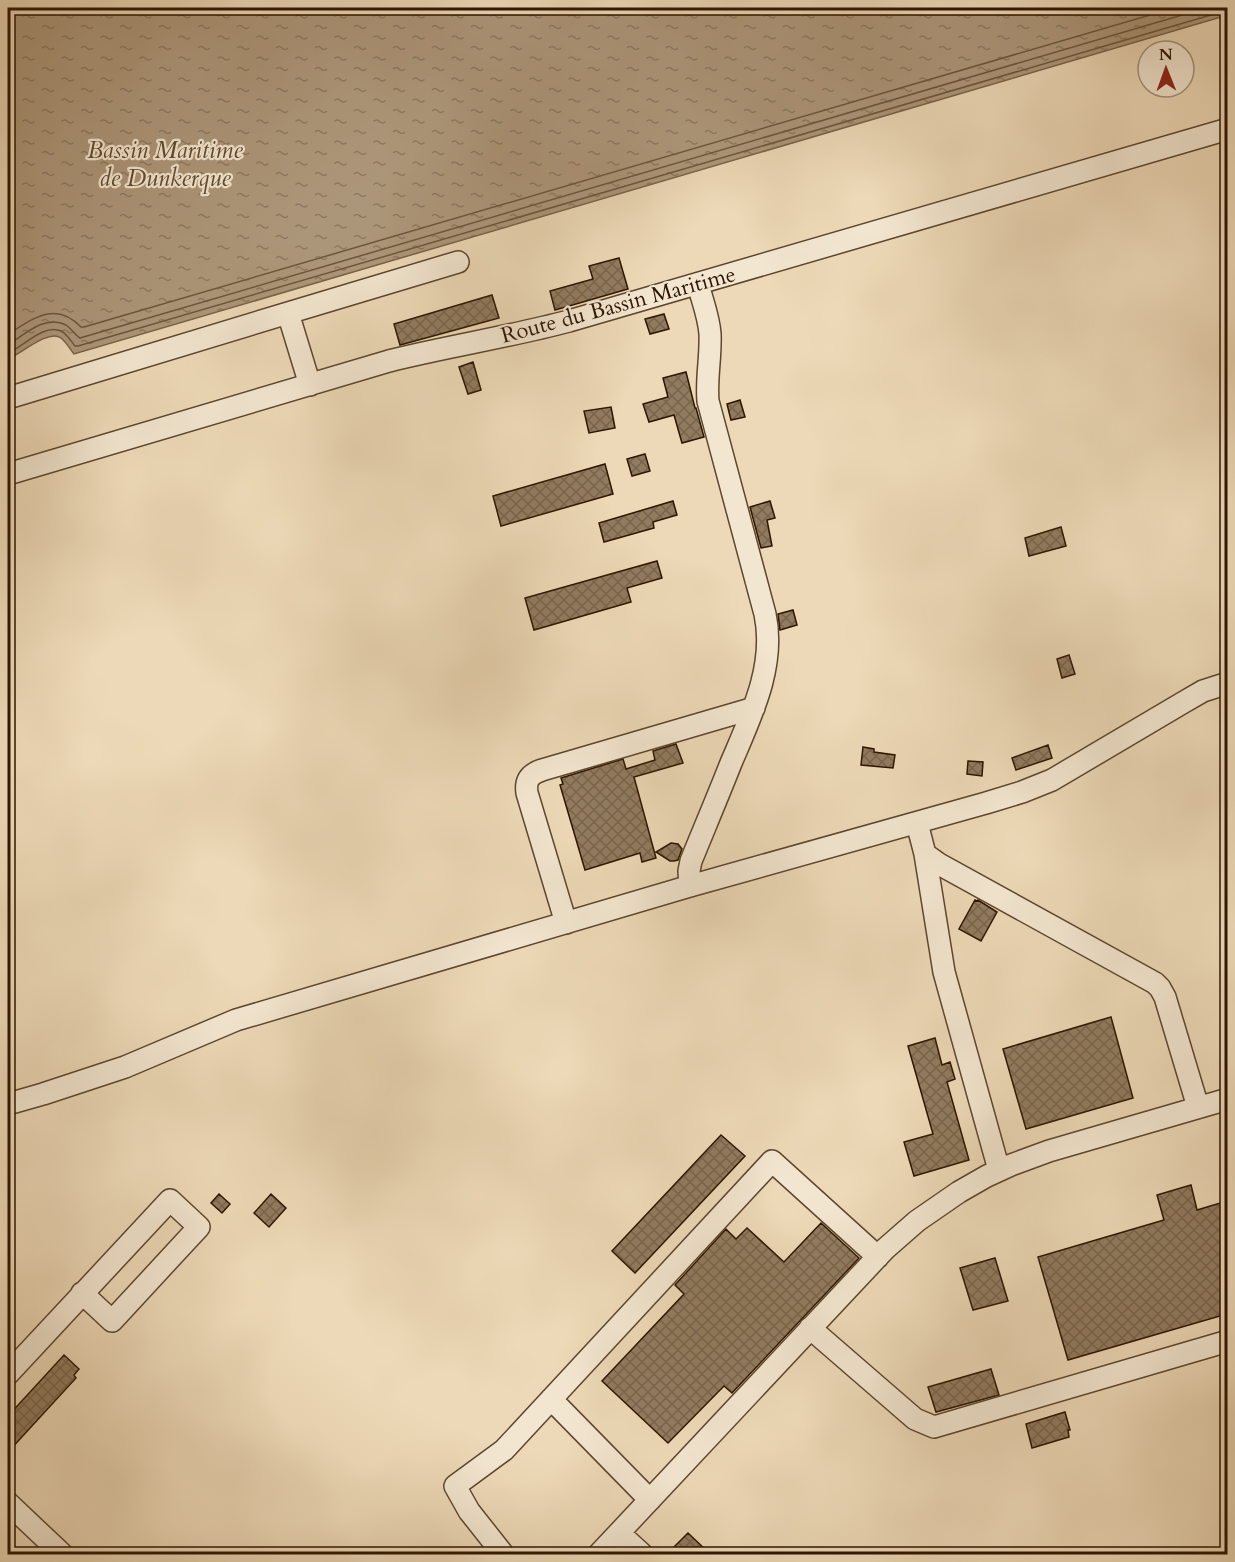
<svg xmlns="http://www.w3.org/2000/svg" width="1235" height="1562" font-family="Cardo,serif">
<defs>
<pattern id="water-ripples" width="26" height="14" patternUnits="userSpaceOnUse" patternTransform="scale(1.5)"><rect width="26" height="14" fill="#ac9679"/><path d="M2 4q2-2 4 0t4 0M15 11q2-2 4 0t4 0" fill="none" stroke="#8c7961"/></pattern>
<pattern id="building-cross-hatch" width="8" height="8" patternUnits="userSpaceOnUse" patternTransform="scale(1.5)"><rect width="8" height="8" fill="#917b5f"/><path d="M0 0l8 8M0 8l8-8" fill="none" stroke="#77644c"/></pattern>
</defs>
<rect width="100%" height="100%" fill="#edd9b7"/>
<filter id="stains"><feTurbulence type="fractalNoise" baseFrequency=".00333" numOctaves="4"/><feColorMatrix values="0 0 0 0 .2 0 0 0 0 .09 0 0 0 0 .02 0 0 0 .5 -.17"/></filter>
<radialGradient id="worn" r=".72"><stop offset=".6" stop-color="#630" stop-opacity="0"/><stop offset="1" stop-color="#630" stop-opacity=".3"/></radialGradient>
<!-- water -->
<path fill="url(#water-ripples)" stroke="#796249" stroke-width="1.5" d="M8,8H1227L1228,15L74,354C70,349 66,342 61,338C48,329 21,354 8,359Z"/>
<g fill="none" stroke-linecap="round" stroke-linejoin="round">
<!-- shore -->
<path stroke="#6c563c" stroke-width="1.5" d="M8,334C33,319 55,300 81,327H84L1174,8
M8,345C24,335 45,314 66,325C72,329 75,335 80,338L1206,8
M8,353C23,347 44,323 61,331C67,334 71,341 75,346H78L1228,10"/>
</g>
<!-- building -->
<path fill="url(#building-cross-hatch)" stroke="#2d1500" stroke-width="1.5" d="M619,258L628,289L555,310L550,291L593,279L589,266Z
M492,295L499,318L400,345L394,324Z
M664,314L669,329L650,334L645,319Z
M473,362L481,390L468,394L459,367Z
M686,372L695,408H696L704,437L682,443L674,415L649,422L643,404L668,397L663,378Z
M740,400L745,417L731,420L727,404Z
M611,407L615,428L589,433L584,411Z
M645,454L650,471L632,476L627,459Z
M605,464L613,494L501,526L493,496Z
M673,501L677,515L653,522L654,528L604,542L599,523Z
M770,501L775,518L767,520L772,546L761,548L750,507Z
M1061,527L1066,546L1029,556L1025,538Z
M657,561L662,578L627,588L631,602L534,630L525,598Z
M793,610L797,625L780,630L778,614Z
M1069,655L1075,674L1062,678L1057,659Z
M676,744L683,763L634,777L656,858L642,862L640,853L585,870L560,785L563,784L561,778L623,759L626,769L655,760L653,751Z
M1048,745L1052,758L1016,770L1012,758Z
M863,747L874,749V752L895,755L893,768L861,765Z
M968,761L983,762L982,776L967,774Z
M671,843L678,844L682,849L678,860L674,861H670L656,852Z
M975,900L977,901L978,900L997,912L981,941L959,929Z
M1111,1017L1133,1098L1026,1129L1003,1049Z
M935,1038L942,1065L950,1062L955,1079L947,1082L969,1160L914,1176L904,1142L933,1134L908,1046Z
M721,1135L745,1156L635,1273L612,1251Z
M1191,1185L1197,1210L1227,1201V1314L1068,1360L1038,1257L1164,1220L1157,1195Z
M219,1194L230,1204L222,1213L211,1203Z
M271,1194L286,1208L269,1227L254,1213Z
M821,1223L859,1258L732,1393L724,1386L668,1443L602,1381L684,1294L675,1285L726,1229L736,1239L747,1228L784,1262Z
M995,1258L1008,1301L973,1310L960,1268Z
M64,1355L79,1369L74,1375L76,1378L8,1452V1416Z
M991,1369L999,1395L936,1412L928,1387Z
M1065,1412L1070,1430H1068L1069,1437L1032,1448L1026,1424Z
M688,1533L710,1554H667Z"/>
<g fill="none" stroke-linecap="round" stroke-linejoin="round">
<!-- minor casing -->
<g stroke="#5d462e" stroke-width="24">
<path id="minor" d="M310,385L288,313L458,262
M8,398L288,313
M8,474L389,361C449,346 509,337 569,321L1228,129
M917,823L925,854L944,972L999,1170
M925,854L939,864L1155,983L1160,988L1165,997L1198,1107
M690,886L689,871L691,861C704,829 718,796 731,763C751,716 776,666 765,614L708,401C706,379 711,357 710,334C709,317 702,300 698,284
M566,923L527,793C525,780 530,774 542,770L754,708
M8,1104L43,1094L125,1067L236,1020L690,886L986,803L1022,792L1052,780L1184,702L1203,691L1228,683
M810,1328L915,1419L934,1427L1228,1341
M8,1374L170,1200L199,1227L112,1321L82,1293
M551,1399L650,1500
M8,1503L62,1554
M619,1533L642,1554
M503,1554L469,1511L455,1486L504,1450L772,1161L878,1257
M599,1554L885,1249L917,1221L959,1192L987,1176L1011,1165L1049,1151L1228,1099"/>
</g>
<!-- minor -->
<use href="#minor" stroke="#f3e6d0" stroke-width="21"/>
</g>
<g text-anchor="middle" stroke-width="4.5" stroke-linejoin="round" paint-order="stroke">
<!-- street labels -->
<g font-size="22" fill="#2d1500" stroke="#f3e6d0">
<text transform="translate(618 304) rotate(-15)" y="8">Route du Bassin Maritime</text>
</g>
<!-- water labels -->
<g font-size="24" font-style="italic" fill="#604930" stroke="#f3e6d0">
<text x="165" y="158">Bassin Maritime<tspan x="165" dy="28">de Dunkerque</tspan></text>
</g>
</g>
<!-- margin -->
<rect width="1235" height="1562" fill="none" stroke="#edd9b7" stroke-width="30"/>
<rect x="9" y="9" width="1217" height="1544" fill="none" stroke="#2d1500" stroke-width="3"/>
<rect x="15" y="15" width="1205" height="1532" fill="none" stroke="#2d1500" stroke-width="1.5"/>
<!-- north arrow -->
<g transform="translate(1166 69) rotate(359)"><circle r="28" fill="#f3e6d0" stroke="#a4927d" stroke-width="1.5"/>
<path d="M0-4.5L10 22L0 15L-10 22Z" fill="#8f2418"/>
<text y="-9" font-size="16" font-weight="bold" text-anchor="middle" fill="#2d1500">N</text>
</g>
<rect width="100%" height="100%" filter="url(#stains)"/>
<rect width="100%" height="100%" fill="url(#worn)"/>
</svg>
